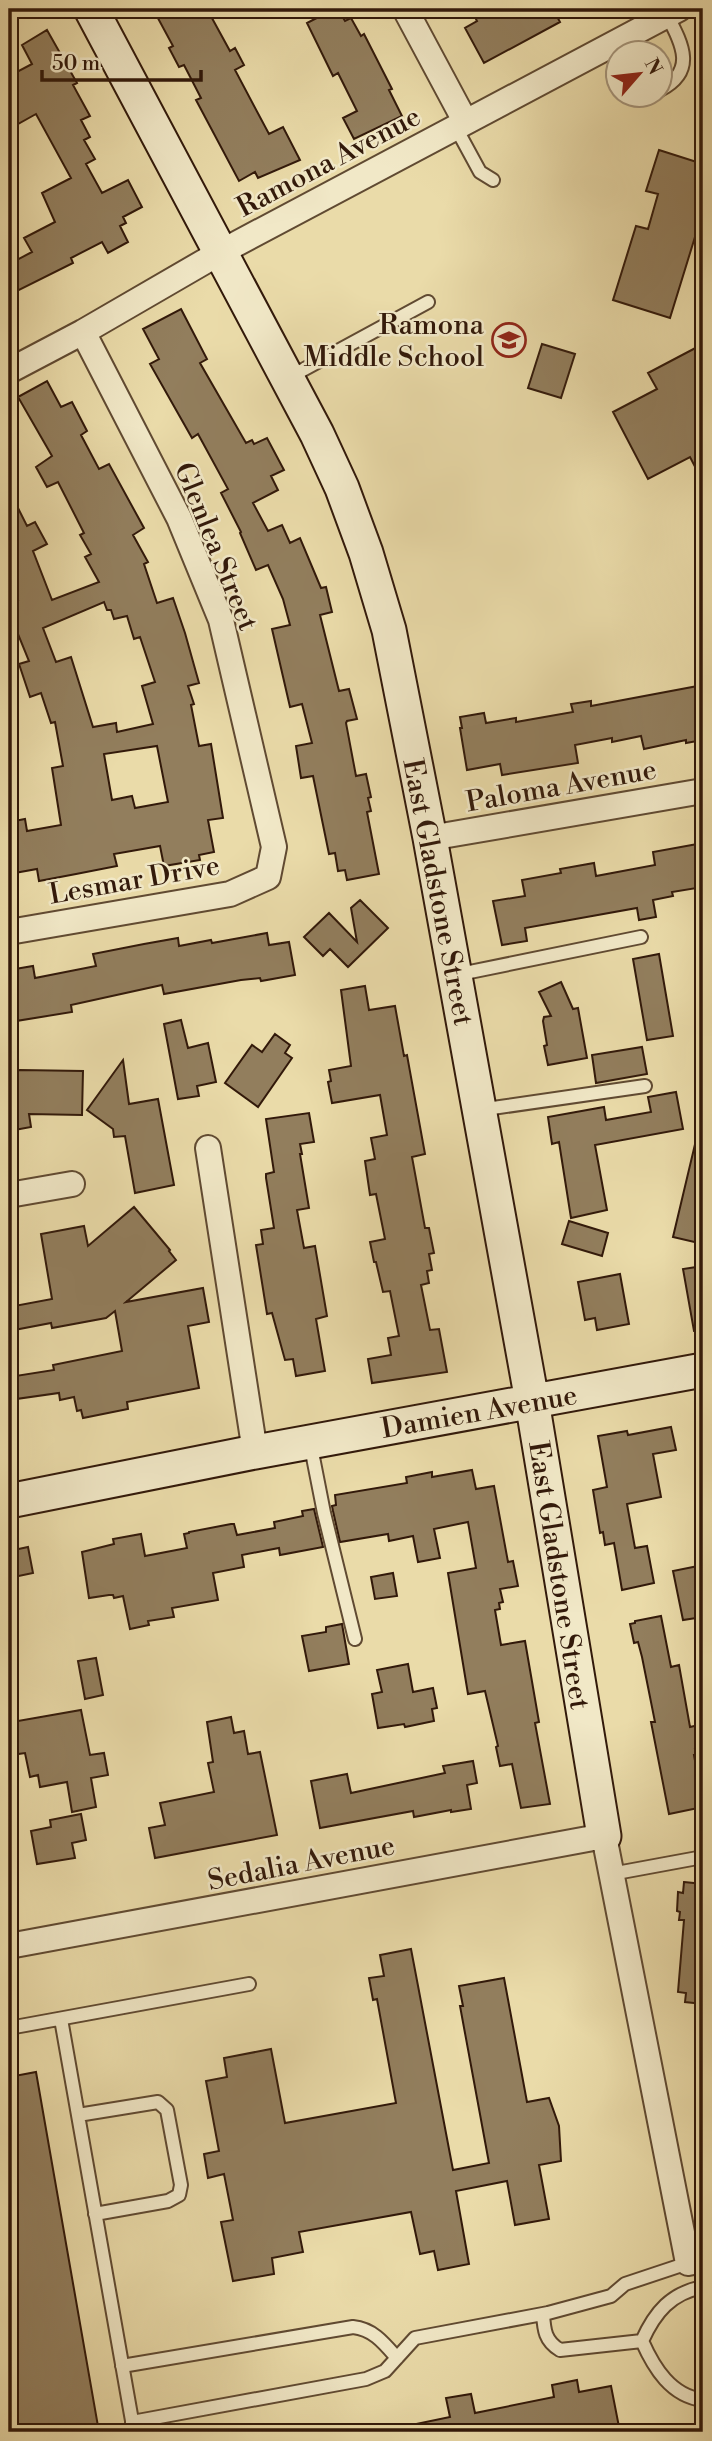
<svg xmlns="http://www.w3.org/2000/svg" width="712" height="2441" font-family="'Libre Bodoni',serif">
<rect width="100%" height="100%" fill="#eadba9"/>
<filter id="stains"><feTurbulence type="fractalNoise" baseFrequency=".00286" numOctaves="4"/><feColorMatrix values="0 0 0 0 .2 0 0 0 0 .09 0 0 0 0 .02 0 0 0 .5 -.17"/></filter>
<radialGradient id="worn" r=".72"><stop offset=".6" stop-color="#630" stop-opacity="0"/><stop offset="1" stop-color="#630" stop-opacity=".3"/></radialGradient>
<!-- building -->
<path fill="#927e5d" stroke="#32190a" stroke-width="2" fill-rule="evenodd" d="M153,9H207L230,51L235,48L244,65L235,70L269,134L283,127L300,160L258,178L255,172L239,181L196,100L201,98L184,65L179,67L169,48L173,46Z
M334,9H338L345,21L351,18L361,36L364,34L392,89L389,90L402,116L354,139L343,118L357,111L338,73L333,76L307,23Z
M471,9H553L560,22L484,63L465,28L477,21Z
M47,30L77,83L73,85L90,116L81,120L90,137L84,140L95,159L86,164L102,193L128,180L142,207L123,217L126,223L120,226L128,242L108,253L102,242L71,258L73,263L9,295V264L32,252L24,238L55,222L42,193L71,178L36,114L9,129V76L32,64L22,45Z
M659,150L703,164V211L670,318L613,300L636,226L648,229L658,194L646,191Z
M181,309L207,359L200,363L246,443L252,440L254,444L267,438L284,470L271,476L278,490L253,503L268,531L282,525L290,543L300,538L321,588L326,587L332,612L320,615L339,691L349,689L357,719L347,721L346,723L356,776L366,774L371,797L368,798L371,811L367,812L379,874L347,880L345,870L338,871L335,853L329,854L313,776L301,778L296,746L312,743L302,704L290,707L272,629L290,625L283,599L268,565L256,570L240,533L241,532L221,493L228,489L198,434L192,438L150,364L159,359L143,329Z
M542,344L575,354L561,398L528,388Z
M703,344V482L690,457L648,479L613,412L657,389L648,373Z
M47,381L61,407L72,402L87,431L81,435L99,469L109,464L144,528L133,535L148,562L144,564L157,603L173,598L185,633L199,683L188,686L194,704L191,705L199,746L211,744L223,818L208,820L214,852L199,855L200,860L164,866L160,846L114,854L117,866L76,874L39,881L37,869L9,874V822L25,819L27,831L61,825L52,768L63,766L55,722L51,723L41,693L30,697L19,664L29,661L9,612V604L18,600L11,584L17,582L9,566V490L27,526L35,522L47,544L33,551L52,600L99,582L85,557L91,554L80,535L84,533L58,482L47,487L36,467L52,456L18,397ZM104,602L107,610H111L114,619L127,616L134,639L140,637L155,682L142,686L153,724L117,732L116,723L93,727L71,657L56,662L43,628ZM157,746L168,802L135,808L132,796L112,800L104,754Z
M703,685V740L686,743V740L644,749L641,736L612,742V738L575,745L578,763L502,775L500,764L467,770L460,728H462L460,717L484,713L486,723L516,718V722L573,712L571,704L591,701V706Z
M703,843V887L672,892L673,896L653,900L656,917L639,920L637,908L525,928L527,941L502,945L493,901L525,896L522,880L561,873L560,869L594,863L596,876L655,865L653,852Z
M360,900L388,928L348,967L330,949L323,956L304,937L329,913L357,942L351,908Z
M267,933L269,945L289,942L295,975L261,981L260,978L241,980L164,994L162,985L71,1005L72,1012L16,1021L15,1017L9,1018V970L33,966L35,978L96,966L93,954L144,944L178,938L179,946L211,940L212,943Z
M659,954L673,1036L647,1040L633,959Z
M561,982L573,1009L578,1008L587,1058L548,1065L544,1046L547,1045L543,1021L544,1017L551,1016L539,992Z
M365,986L369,1010L395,1006L404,1056L407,1055L425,1154L412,1157L425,1228H429L434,1253L429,1254L432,1270L427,1271L429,1283L421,1285L430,1330L439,1329L447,1372L372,1383L368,1359L391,1355L388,1338L399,1336L390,1291L383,1292L376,1262H374L370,1242L385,1239L376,1194L370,1195L365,1161L375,1159L371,1138L387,1135L380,1095L332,1103L328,1082L331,1081L329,1070L351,1066L341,990Z
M181,1020L188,1048L208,1043L216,1082L197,1086L199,1096L178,1099L164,1024Z
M275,1034L290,1045L285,1053L292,1058L258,1107L225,1083L252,1045L262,1052Z
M642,1047L647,1074L596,1083L592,1055Z
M123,1060L129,1104L158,1099L174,1185L135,1193L125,1136L114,1137L113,1129L87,1110Z
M20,1070L83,1071L82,1115L29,1114L31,1127L9,1131V1072Z
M676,1092L683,1129L595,1145L607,1210L571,1218L559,1142L552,1144L548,1117L604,1107L606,1120L651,1112L648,1097Z
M309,1113L314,1142L300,1144L302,1154H300L309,1208L297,1210L304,1248L315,1246L327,1316L316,1319L325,1371L296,1376L293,1359L285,1360L272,1313L267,1314L256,1245L263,1244L261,1230L274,1228L266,1178V1174L274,1172L266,1119Z
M696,1140L703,1141V1244L673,1237Z
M134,1207L170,1250L169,1251L176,1260L126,1302L203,1288L209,1322L188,1326L199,1388L127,1402L128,1409L83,1418L81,1410L77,1411L74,1397L60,1400L59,1393L9,1400V1377L54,1370L53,1365L122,1351L115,1311L106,1318L52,1328L51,1323L9,1331V1307L52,1299L41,1234L84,1226L88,1246Z
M569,1221L608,1233L602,1256L562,1244Z
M703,1266V1330L694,1331L683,1269Z
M620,1274L629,1324L597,1330L595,1318L585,1320L578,1282Z
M671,1427L676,1450L653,1454L661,1497L627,1504L635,1548L647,1546L654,1583L622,1590L614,1543L605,1545L603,1532L600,1533L593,1490L607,1487L598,1436L627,1431L628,1435Z
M472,1470L476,1489L494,1486L508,1562L513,1561L518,1586L500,1589L503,1602L499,1603L500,1609L495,1610L501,1645L525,1641L539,1722L535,1723L550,1804L521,1808L512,1764L500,1766L496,1747L498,1746L485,1691L468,1694L448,1573L476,1568L468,1522L434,1529L440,1558L418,1562L413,1536L389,1541L388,1534L340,1542L333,1511L332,1506L336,1505L335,1495L407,1483L406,1477L432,1472V1477Z
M314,1509L323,1547L280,1555L279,1548L242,1555L244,1567L213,1573L218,1600L172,1608L174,1617L148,1621L149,1625L130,1629L123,1596L114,1598L113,1595H109L89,1598L82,1552L114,1544L113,1539L141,1534L145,1556L187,1548L184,1534L189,1533V1532L231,1524H234L237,1535L275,1528L274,1522L303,1516L302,1511Z
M28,1547L33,1573L9,1578V1551Z
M703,1565V1617L683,1620L673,1571Z
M393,1573L397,1596L375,1599L371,1577Z
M661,1616L671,1667L679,1665L690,1727L703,1724V1748L695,1749L696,1755H694L703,1807L669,1814L651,1722H655L642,1657L638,1642L634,1643L630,1624L635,1623V1621Z
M342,1624L349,1664L309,1671L302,1636L326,1632V1627Z
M96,1658L103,1695L85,1699L78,1661Z
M408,1664L413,1692L433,1688L437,1708L432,1709L434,1721L405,1727L404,1724L378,1728L372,1694L382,1692L377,1670Z
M81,1710L90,1755L104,1753L108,1775L91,1778L96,1807L72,1812L67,1782L40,1787L38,1775L30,1777L25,1753L18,1754L12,1722Z
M231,1717L234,1733L244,1731L248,1754L260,1752L277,1835L155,1858L149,1828L165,1825L160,1803L214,1792L208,1763L213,1762L207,1722Z
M473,1761L477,1783L467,1785L471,1809L451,1812V1810L414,1817L413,1811L320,1828L311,1781L347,1774L351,1793L445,1773L443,1766Z
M81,1814L86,1840L72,1843L75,1858L37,1864L31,1831L51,1827L50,1820Z
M684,1882L703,1884V2004L685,2002L686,1993L678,1992L684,1920H679L680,1912L677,1911L678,1892L683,1893Z
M411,1949L453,2170L489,2163L460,2006H463L459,1986L504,1978L527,2102L549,2098L559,2126L561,2161L539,2165L549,2219L515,2225L507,2181L456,2191L469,2264L438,2270L434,2251L420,2254L411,2212L299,2232L303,2252L272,2258L274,2274L233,2281L221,2222L233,2220L224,2174L208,2178L204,2154L219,2151L206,2081L227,2077L224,2058L271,2049L285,2123L396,2103L377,1999L373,2000L369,1978L384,1976L380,1955Z
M36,2072L99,2432H9V2077Z
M577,2380L579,2392L611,2386L620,2432H417L416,2424L450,2417L446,2398L471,2394L475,2413L554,2397L552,2385Z"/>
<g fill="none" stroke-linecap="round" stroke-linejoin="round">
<!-- lane casing -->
<g stroke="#604a32" stroke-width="16">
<path id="lane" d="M660,90C697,71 682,44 667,15
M455,126L480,172L493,180
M288,378L428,302
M455,975L641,937
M479,1110L645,1086
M310,1442L324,1513L355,1639
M611,1874L703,1857
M61,2019L134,2432
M9,2028L249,1984
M78,2115L158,2102L167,2110L181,2185L179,2195L168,2201L95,2214
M703,2287C671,2293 655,2312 642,2341C654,2368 671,2396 703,2400
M543,2314C544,2330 545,2341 560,2350L642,2341
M122,2366L353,2327C373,2329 384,2343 397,2358
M132,2422L366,2379L385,2371L415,2338L548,2313L611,2296L625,2284L688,2263"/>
</g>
<!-- street casing -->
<g stroke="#604a32" stroke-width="28">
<path id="street" d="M405,9L465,121
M9,371L83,332L221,252L679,9
M430,838L703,791
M9,932L230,894L268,877L274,847L221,620L179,518L83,332
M208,1148L255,1452
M9,1195L72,1184
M9,1946L604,1836L688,2263L703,2260"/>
</g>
<!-- secondary casing -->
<g stroke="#32190a" stroke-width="37">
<path id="secondary" d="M91,9L317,434L342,488L366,553L389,630L430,838L532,1401L604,1836
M9,1501L255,1452L703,1370"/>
</g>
<!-- lane -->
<use href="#lane" stroke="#f1e8c7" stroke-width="12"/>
<!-- street -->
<use href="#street" stroke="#f1e8c7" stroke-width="24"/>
<!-- secondary -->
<use href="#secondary" stroke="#f1e8c7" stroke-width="33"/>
</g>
<!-- icons -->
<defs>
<g id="school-ring" transform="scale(1.75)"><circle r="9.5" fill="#f1e8c7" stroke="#8f2418" stroke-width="1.5"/><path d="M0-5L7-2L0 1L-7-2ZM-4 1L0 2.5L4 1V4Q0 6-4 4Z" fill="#8f2418"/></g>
</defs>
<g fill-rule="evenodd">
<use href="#school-ring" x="509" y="340"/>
</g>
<g text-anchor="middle" stroke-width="5" stroke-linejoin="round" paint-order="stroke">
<!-- street labels -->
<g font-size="28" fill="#32190a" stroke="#f1e8c7">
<text transform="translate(328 161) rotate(-28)" y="10">Ramona Avenue</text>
<text transform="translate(217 546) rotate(68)" y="10">Glenlea Street</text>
<text transform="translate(561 785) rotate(-10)" y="10">Paloma Avenue</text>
<text transform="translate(134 879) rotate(-10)" y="10">Lesmar Drive</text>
<text transform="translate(439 892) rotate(79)" y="10">East Gladstone Street</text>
<text transform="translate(479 1411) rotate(-10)" y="10">Damien Avenue</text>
<text transform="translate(560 1575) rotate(81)" y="10">East Gladstone Street</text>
<text transform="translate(301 1862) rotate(-11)" y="10">Sedalia Avenue</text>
</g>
<!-- poi labels -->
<g font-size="28" fill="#32190a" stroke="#f1e8c7" text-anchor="end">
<text x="484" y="334">Ramona<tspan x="484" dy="32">Middle School</tspan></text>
</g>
</g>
<!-- margin -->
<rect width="712" height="2441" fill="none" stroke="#eadba9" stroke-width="35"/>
<rect x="10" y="10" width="691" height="2420" fill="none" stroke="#32190a" stroke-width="3.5"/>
<rect x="18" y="18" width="677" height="2406" fill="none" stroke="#32190a" stroke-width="2"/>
<!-- north arrow -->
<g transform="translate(639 74) rotate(62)"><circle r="33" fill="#f1e8c7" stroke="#a5957b" stroke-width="2"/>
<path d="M0-5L12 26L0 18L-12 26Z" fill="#8f2418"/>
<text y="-10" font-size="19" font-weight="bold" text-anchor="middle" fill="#32190a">N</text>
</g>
<!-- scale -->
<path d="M42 70v10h159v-10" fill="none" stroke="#32190a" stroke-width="3.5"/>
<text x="52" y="70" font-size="21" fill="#32190a" stroke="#f1e8c7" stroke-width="5" paint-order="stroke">50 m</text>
<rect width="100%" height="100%" filter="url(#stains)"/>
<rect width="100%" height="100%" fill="url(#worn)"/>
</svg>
